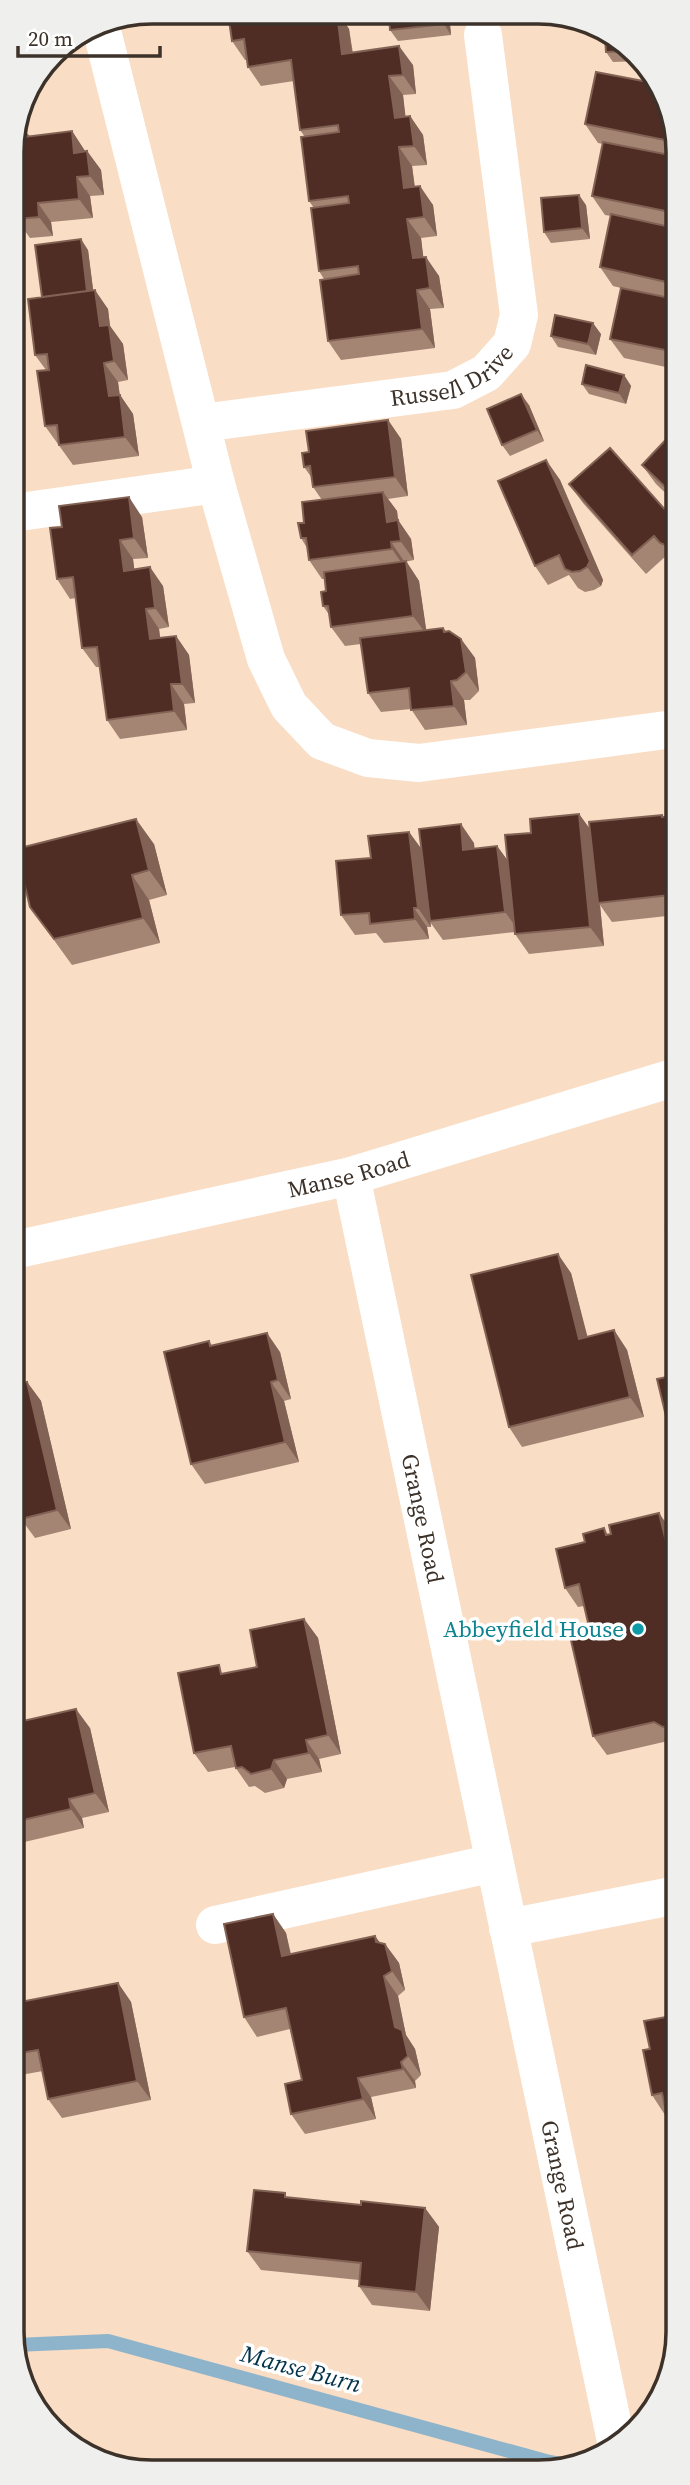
<svg xmlns="http://www.w3.org/2000/svg" width="690" height="2485" font-family="'Source Serif 4',serif">
<rect width="100%" height="100%" fill="#f9ddc4"/>
<g fill="none" stroke-linecap="round" stroke-linejoin="round">
<!-- stream -->
<path stroke="#8eb4cc" stroke-width="14" d="M15,2345L108,2341L546,2461L572,2466"/>
<!-- street -->
<g stroke="#fff" stroke-width="38">
<path d="M100,23L216,484L266,659L289,706L322,741L368,758L419,763L666,730L676,731"/>
<path id="s1" d="M202,423L453,390L486,373L512,344L519,315L483,35"/>
<path d="M13,513L216,484"/>
<path id="s2" d="M351,1176L616,2441"/>
<path d="M215,1925L494,1863"/>
<path d="M508,1928L677,1895"/>
</g>
<!-- secondary -->
<path stroke="#fff" stroke-width="38" id="s3" d="M14,1250L351,1176L676,1077"/>
</g>
<!-- wall -->
<path fill="#a48574" d="M228,13L339,14L349,29L353,53L413,65L416,94L403,95L405,116H410L423,135L427,165L412,166L415,187L433,205L437,236L421,238L423,257L439,276L444,308L430,309L435,348L341,360L328,341L324,279L319,271L314,208L309,201L305,137L300,130L294,81L261,86L248,67L247,60H245L232,41Z
M389,14H449L451,35L398,41L390,30Z
M605,36L637,54L641,61L613,62L606,52Z
M585,124L675,126V369L624,358L610,339L621,288L613,286L600,267L611,216L605,215L592,196L603,144L598,143Z
M21,128L30,136L72,131L85,151H87L101,170L104,195L90,196L93,218L51,222L53,236L30,238L22,227L13,228V144Z
M586,205L590,239L551,243L544,232Z
M88,250L93,290L108,309L110,326L123,344L128,380L118,382L120,395L133,414L139,456L73,465L45,426L46,370L35,355L42,297Z
M601,334L596,355L558,347L551,336Z
M624,375L631,386L626,404L589,394L582,384Z
M529,405L544,441L510,456L502,445Z
M388,420L401,439L408,496L388,499L397,511L398,520L411,539L414,560L404,562L406,561L419,581L426,630L443,628L446,631L461,639L475,658L479,691L470,700H464L467,725L425,730L411,709L381,712L368,693L361,644L345,646L331,627L330,616L323,606L326,591L325,579H322L309,560L307,548L301,538L322,500L313,487L312,478L304,467L309,452Z
M675,430L676,503L656,484L642,465Z
M546,460L560,480L603,580L601,586L594,590L585,592L578,588L569,575L548,585L535,566Z
M569,484L676,522V563L667,555L646,574L583,503Z
M142,517L148,558L133,559L134,569L163,586L169,627L159,629L160,638L176,636L189,655L195,703L184,704L187,730L120,739L107,720L100,667H96L82,648L76,598L70,599L57,579Z
M579,814L590,830L676,816V915L612,922L600,905L604,946L529,954L515,934V932L443,940L430,922L431,927H427L429,939L384,943L376,933L355,935L341,915L371,858L409,832L421,849L474,843V849L497,846L508,861L531,833Z
M154,844L167,895L149,900L160,943L72,965L30,907Z
M571,1273L587,1337L614,1330L627,1350L644,1417L522,1447L509,1427Z
M209,1341L212,1346L280,1352L291,1399L284,1401L299,1462L205,1484L191,1464Z
M676,1375V1431L666,1416Z
M27,1382L41,1401L71,1529L35,1538L21,1519L18,1506L14,1507V1385Z
M604,1528L608,1535L673,1533L677,1549V1746L668,1741L607,1755L593,1736L590,1631L584,1606L578,1607L565,1588L585,1542Z
M304,1619L318,1638L341,1754L319,1759L322,1772L287,1779L284,1788L265,1793L255,1786L249,1787L235,1767L208,1772L194,1753L225,1673L257,1667Z
M14,1723L90,1728L109,1812L82,1818L84,1828L16,1844L14,1841Z
M273,1914L286,1933L291,1954L375,1936L380,1943L385,1944L399,1963L405,1990L398,1996L403,2022L406,2035L415,2049L421,2075L415,2081L416,2088L371,2097L376,2119L305,2134L291,2114L302,2080L290,2029L257,2037L244,2017Z
M118,1983L131,2002L151,2100L62,2118L48,2099L43,2071L15,2076V2003Z
M677,2015V2144L671,2135L667,2114L665,2115L652,2095L650,2049Z
M288,2197L361,2205L425,2208L439,2227L430,2311L372,2305L359,2286V2280L261,2270L247,2251Z"/>
<!-- shaded-wall -->
<path fill="#826254" d="M337,13L339,14L349,29L355,73L342,54Z
M443,14H449L451,35L444,24Z
M399,46L413,65L416,94L403,75Z
M389,76L403,95L408,137L395,118Z
M410,116L423,135L427,165L414,146Z
M18,123L24,132L23,128L37,147L38,156L18,128Z
M72,131L85,151L88,172L74,153Z
M399,147L412,166L417,207L404,188Z
M87,151L101,170L104,195L90,176Z
M77,177L90,196L93,218L79,199Z
M420,186L433,205L437,236L424,217Z
M579,195L586,205L590,239L582,228Z
M38,203L51,222L53,236L39,217Z
M407,219L421,238L426,278L413,258Z
M81,239L88,250L95,304L87,294Z
M426,257L439,276L444,308L430,288Z
M95,290L108,309L110,326L123,344L128,380L114,361L100,326Z
M417,290L430,309L435,348L422,329Z
M593,323L601,334L596,355L588,344Z
M104,363L118,382L122,416L109,396Z
M624,375L631,386L626,404L619,393Z
M521,394L529,405L544,441L537,430Z
M120,395L133,414L139,456L125,437Z
M388,420L401,439L408,496L395,477Z
M546,460L560,480L603,580L601,586L587,567Z
M383,492L397,511L398,520L411,539L414,560L387,522Z
M129,497L142,517L148,558L134,538Z
M120,540L133,559L137,590L124,571Z
M391,542L404,561L405,568L392,549Z
M406,561L419,581L427,635L413,616Z
M150,567L163,586L169,627L155,608Z
M146,609L159,629L163,659L150,639Z
M176,636L189,655L195,703L182,684Z
M461,639L475,658L479,691L466,672Z
M13,667L17,694L13,688Z
M451,681L464,700L467,725L454,706Z
M171,684L184,704L187,730L174,711Z
M579,814L593,833L598,903L600,905L604,946L590,927Z
M136,819L154,844L167,895L149,870Z
M461,824L474,843L477,869L463,850Z
M409,832L423,851L431,927L418,908Z
M497,846L511,865L519,931L505,912Z
M132,875L149,900L160,943L143,918Z
M670,886L676,895V903L670,895Z
M414,908L427,927L429,939L415,919Z
M558,1254L571,1273L593,1358L579,1339Z
M614,1330L627,1350L644,1417L630,1397Z
M267,1333L280,1352L291,1399L278,1380Z
M27,1382L41,1401L71,1529L57,1510Z
M271,1382L284,1401L299,1462L285,1442Z
M659,1513L673,1533L677,1549V1586Z
M304,1619L318,1638L341,1754L328,1735Z
M672,1624L677,1630V1643Z
M76,1709L90,1728L109,1812L95,1793Z
M306,1740L319,1759L322,1772L309,1753Z
M274,1760L287,1779L284,1788L271,1769Z
M69,1799L82,1818L84,1828L71,1809Z
M273,1914L286,1933L295,1975L282,1956Z
M375,1936L388,1954L385,1944L399,1963L405,1990L392,1971L376,1942Z
M384,1976L398,1996L406,2035L415,2049L421,2075L408,2056L395,2027Z
M118,1983L131,2002L151,2100L137,2081Z
M401,2062L415,2081L416,2088L403,2069Z
M358,2078L371,2097L376,2119L363,2099Z
M425,2208L439,2227L430,2311L416,2292Z"/>
<!-- building -->
<path fill="#4f2d24" stroke="#826254" stroke-width="2" d="M228,13H337L342,54L399,46L403,75L389,76L395,118L410,116L414,146L399,147L404,188L420,186L424,217L407,219L413,258L426,257L430,288L417,290L422,329L328,341L320,280L359,274L358,266L319,271L311,208L349,203L348,196L309,201L301,137L339,132L338,125L300,130L291,60L248,67L244,39L232,41Z
M389,14H443L444,24L390,30Z
M605,36L631,51L606,52Z
M596,72L653,83L675,126V142L585,124Z
M17,123L18,128H23L25,137L72,131L74,153L87,151L90,176L77,177L79,199L38,203L39,217L17,219L15,207H13V144Z
M603,142L675,156V213L592,196Z
M579,195L582,228L544,232L541,198Z
M611,214L675,228V284L600,267Z
M81,239L87,291L42,297L35,245Z
M621,288L675,299V352L610,339Z
M95,290L100,326L109,325L114,361L104,363L109,396L120,395L125,437L59,445L57,425L45,426L37,371L49,370L47,354L35,355L28,299Z
M555,315L593,323L588,344L551,336Z
M586,365L624,375L619,393L582,384Z
M521,394L537,430L502,445L487,409Z
M388,420L395,477L313,487L310,466L304,467L302,453L309,452L306,431Z
M675,430L676,497L642,465Z
M610,448L676,522V545L670,547L660,543L654,536L632,555L569,484Z
M546,460L590,561L587,567L580,571L572,572L565,569L559,555L535,566L498,481Z
M383,492L387,522L398,520L401,541L391,542L392,549L309,560L306,538H301L298,523H304L302,502Z
M129,497L134,538L120,540L124,571L150,567L155,608L146,609L150,639L176,636L182,684H171L174,711L107,720L97,647L82,648L73,577L57,579L50,528L62,527L59,506Z
M406,561L413,616L331,627L328,606H323L321,592L326,591L324,572Z
M443,628L444,632L449,631L461,639L466,672L457,680L451,681L454,706L411,710L409,688L368,693L360,638Z
M579,814L590,927L515,934L505,835L531,833L530,819Z
M662,815V817L676,816V885L670,886V895L598,903L589,822Z
M136,819L149,870L132,875L143,918L54,939L30,907L16,849Z
M461,824L463,850L497,846L505,912L430,921L419,829Z
M409,832L418,908H414L415,919L370,924L369,913L341,915L336,861L371,858L368,836Z
M676,1226V1270L666,1229Z
M558,1254L579,1339L614,1330L630,1397L509,1427L471,1275Z
M267,1333L278,1380L271,1382L285,1442L191,1464L164,1352L209,1341L210,1346Z
M676,1375V1414L666,1416L657,1379Z
M27,1382L57,1510L21,1519L14,1487V1385Z
M659,1513L677,1586V1623L672,1624L677,1643V1724L663,1727L654,1722L593,1736L570,1636L590,1631L579,1584L565,1588L556,1549L585,1542L583,1534L604,1528L606,1535L611,1534L609,1525Z
M304,1619L328,1735L306,1740L309,1753L274,1760L271,1769L251,1774L242,1767L236,1768L231,1746L194,1753L178,1673L219,1665L221,1674L257,1667L250,1630Z
M76,1709L95,1793L69,1799L71,1809L14,1822V1723Z
M273,1914L282,1956L375,1936L376,1942L385,1944L392,1971L384,1976L390,2003L395,2027L402,2030L408,2056L401,2062L403,2069L358,2078L363,2099L291,2114L285,2084L302,2080L286,2008L244,2017L224,1924Z
M118,1983L137,2081L48,2099L38,2050L15,2054V2003Z
M677,2015V2134L671,2135L662,2093L652,2095L643,2050L650,2049L644,2021Z
M254,2190L285,2193V2197L361,2205V2201L425,2208L416,2292L359,2286L361,2263L247,2251Z"/>
<!-- markers -->
<circle fill="#0f9aa8" stroke="#fff" stroke-width="2.5" cx="638" cy="1629" r="7"/>
<g text-anchor="middle" stroke-width="7" stroke-linejoin="round" paint-order="stroke">
<!-- street labels -->
<g font-size="23" fill="#3d3229" stroke="#fff">
<text dy="8" stroke="none"><textPath href="#s1" startOffset="257">Russell Drive</textPath></text>
<text dy="8" stroke="none"><textPath href="#s3" startOffset="343">Manse Road</textPath></text>
<text dy="8" stroke="none"><textPath href="#s2" startOffset="350">Grange Road</textPath></text>
<text dy="8" stroke="none"><textPath href="#s2" startOffset="1031">Grange Road</textPath></text>
</g>
<!-- culture labels -->
<g font-size="23" fill="#0d838f" stroke="#fff" text-anchor="end">
<text x="624" y="1637">Abbeyfield House</text>
</g>
<!-- water labels -->
<g font-size="24" font-style="italic" fill="#00324a" stroke="#fff">
<text transform="translate(301 2369) rotate(15)" y="8">Manse Burn</text>
</g>
</g>
<!-- crop -->
<path d="M0 0H690V2485H0ZM152 24H538A128 128 0 0 1 666 152V2332A128 128 0 0 1 538 2460H152A128 128 0 0 1 24 2332V152A128 128 0 0 1 152 24Z" fill="#efefee" fill-rule="evenodd"/>
<path fill="none" stroke="#3d3229" stroke-width="3.5" d="M152 24H538A128 128 0 0 1 666 152V2332A128 128 0 0 1 538 2460H152A128 128 0 0 1 24 2332V152A128 128 0 0 1 152 24Z"/>
<!-- scale -->
<path d="M18 46v10h142v-10" fill="none" stroke="#3d3229" stroke-width="3.5"/>
<text x="28" y="46" font-size="21" fill="#3d3229" stroke="#ffffff" stroke-width="5" paint-order="stroke">20 m</text>
</svg>
